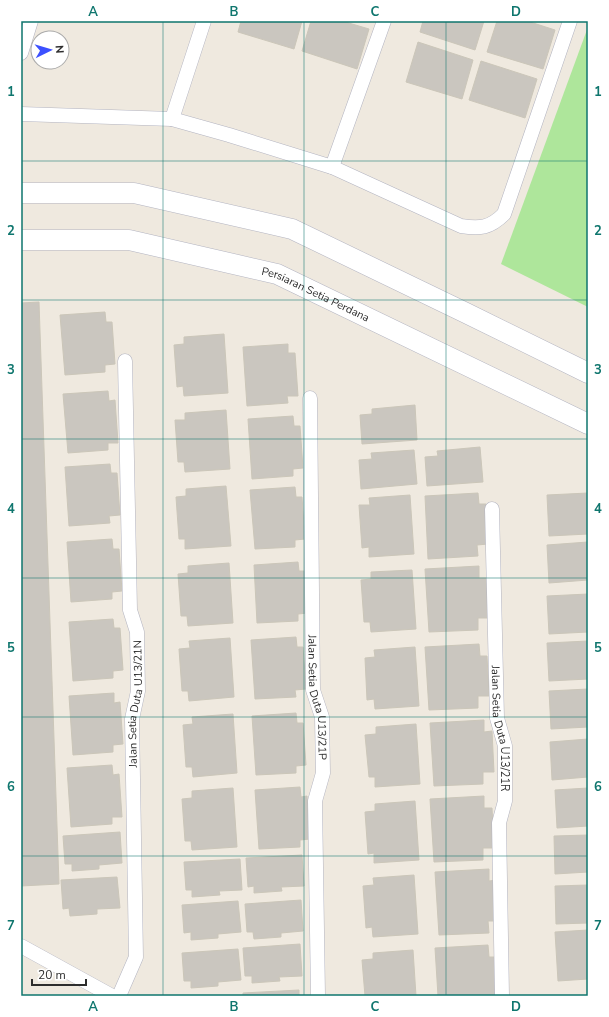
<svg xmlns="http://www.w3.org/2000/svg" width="609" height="1017" font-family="'Nunito Sans',sans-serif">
<rect width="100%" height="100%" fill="#efe9df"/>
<!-- green -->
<path fill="#aee69b" d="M588,27V307L501,264Z"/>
<!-- building -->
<path fill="#cac6bf" stroke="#cbc6b9" d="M241,21H302L294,49L238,32Z
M311,21H342L369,29L357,69L302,51Z
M423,21H484L475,50L420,32Z
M497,21H527L555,30L543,69L487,52Z
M418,42L473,60L462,99L406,82Z
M481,61L537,79L525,118L469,100Z
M39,302L59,884L21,886V303Z
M105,312L106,322H112L115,364L105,365V372L65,375L60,315Z
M224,334L228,393L184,396L183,386L177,387L174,345L184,344V337Z
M288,344V353H295L298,396H287L288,403L247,406L243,347Z
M108,391L109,401L115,400L118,443H108V450L68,453L63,394Z
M415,405L417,440L362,444L360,415L372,414V409Z
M226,410L230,469L185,472L184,462H178L175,420H185V413Z
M293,416L294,426H300L303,468L293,469V476L252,479L248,419Z
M480,447L483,482L427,486L425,457L438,456L437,451Z
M414,450L417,484L361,489L359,460L372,459L371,453Z
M110,464L111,473H117L120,515L109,516L110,523L69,526L65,467Z
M226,486L231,546L185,549V539H179L176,497L186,496V489Z
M295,487L296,497H302L305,539L295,540V547L255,549L250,490Z
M478,493L479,504H486L488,544L477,545L478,556L428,559L425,496Z
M588,493V534L549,536L547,495Z
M410,495L414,554L369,557V547L362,548L359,505H370L369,498Z
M112,539L113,549H119L122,591L112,592V599L71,602L67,542Z
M588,542V580L549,583L547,545Z
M298,562L299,571H305L308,613L298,614V621L257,623L254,565Z
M229,563L233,623L188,626L187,616H181L178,574L188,573V566Z
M479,566V578H486L489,618H478V630L429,632L425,569Z
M412,570L416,629L371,632L370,622H364L361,580L371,579V572Z
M588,594V632L549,634L547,596Z
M113,619L114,628H120L123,670L113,671V678L73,681L69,622Z
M296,637L297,647H303L306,689L295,690L296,697L255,699L251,640Z
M230,638L234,697L189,701L188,691H182L179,649L190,648L189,641Z
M588,641V679L549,681L547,643Z
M479,644L480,656H487L489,696H478V708L429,710L425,647Z
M415,647L419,706L375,709L374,699L367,700L365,658L375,657L374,650Z
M588,689V727L551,729L549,691Z
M114,693V703L120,702L123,744L113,745V752L73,755L69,696Z
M296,713L297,723H303L306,765L296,766V773L256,775L252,716Z
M233,714L237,773L193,777L192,767H186L183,725L193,724L192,717Z
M484,720V732L492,731L494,772H483V784L434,786L430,723Z
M416,724L420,784L375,787V777H369L365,735L376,734V727Z
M588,739V777L552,780L550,742Z
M112,765L113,775L119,774L122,817H112V824L71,827L67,768Z
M300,787L301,797L307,796L310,839L300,840V847L259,849L255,790Z
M233,788L237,847L192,850L191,841H185L182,799L192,798V791Z
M588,788V826L557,828L555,790Z
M484,796V808H492L494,848H483V860L434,862L430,799Z
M415,801L419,860L374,863V853L368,854L365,812L375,811V804Z
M120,832L122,863L99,865V869L72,871V864H65L63,836Z
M588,835V872L555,874L554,836Z
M302,855L304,886L281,887L282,891L254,893V886L248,887L246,858Z
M240,859L242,890L219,891L220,895L192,897V890H186L184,862Z
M489,869V881L497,880L499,921H488L489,933L439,935L435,872Z
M414,875L418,934L373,937L372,927L366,928L363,886L374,885L373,878Z
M117,877L120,908L97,909V914L70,916L69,908L63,909L61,880Z
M588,885V923L556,924L555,886Z
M301,900L303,931L281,933V937L254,939L253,932H247L245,904Z
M238,901L241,932L218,934V938L191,940V932L184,933L182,905Z
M588,930V979L558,981L555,932Z
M300,944L302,976L279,977L280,981L252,983V976H245L243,948Z
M488,945L489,957H496L498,996H438L435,948Z
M238,949L241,980L218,982V986L191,988V981H184L182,953Z
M413,950L416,996H365L362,960L373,959V953Z
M299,990V996H243V993Z"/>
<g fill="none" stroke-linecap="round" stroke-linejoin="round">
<!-- minor casing -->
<g stroke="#b3b4c1" stroke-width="15">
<g id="minor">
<path d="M21,53L31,21"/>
<path d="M21,114L172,119L229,135L332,167L461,226C480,229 490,228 504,214L570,21"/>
<path d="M172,119L204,21"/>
<path d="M332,167L384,21"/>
<path id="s1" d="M310,398L313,690L322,717L323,773L315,801L318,996"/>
<path id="s2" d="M492,509L497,718L505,746V801L499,823L502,996"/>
<path d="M21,946L112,996"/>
<path id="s3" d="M119,996L136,957L132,719L138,691L137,632L130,610L125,361"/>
</g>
</g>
<!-- secondary casing -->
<g stroke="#b3b4c1" stroke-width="21">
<g id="secondary">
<path d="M21,193H134L292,229L466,313L588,373"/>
<path id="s4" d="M21,240H129L277,274L588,424"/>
</g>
</g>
<!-- minor -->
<use href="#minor" stroke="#fff" stroke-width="14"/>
<!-- secondary -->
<use href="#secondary" stroke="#fff" stroke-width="20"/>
</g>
<!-- grid -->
<path fill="none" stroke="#0f766e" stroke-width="1" stroke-opacity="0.55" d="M163,21V996M304,21V996M446,21V996M21,161H588M21,300H588M21,439H588M21,578H588M21,717H588M21,856H588"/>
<g text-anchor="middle" stroke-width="3.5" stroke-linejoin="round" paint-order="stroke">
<!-- street labels -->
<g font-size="11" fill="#2d2d2d" stroke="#fff">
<text dy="4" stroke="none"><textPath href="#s4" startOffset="303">Persiaran Setia Perdana</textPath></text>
<text dy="4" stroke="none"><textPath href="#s1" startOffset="300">Jalan Setia Duta U13/21P</textPath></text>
<text dy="4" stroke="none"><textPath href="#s3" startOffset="296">Jalan Setia Duta U13/21N</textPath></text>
<text dy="4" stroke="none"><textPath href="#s2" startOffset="220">Jalan Setia Duta U13/21R</textPath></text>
</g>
</g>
<!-- border -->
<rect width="609" height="1017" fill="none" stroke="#ffffff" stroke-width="44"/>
<!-- north arrow -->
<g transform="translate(50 50) rotate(85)"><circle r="19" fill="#ffffff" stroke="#ababab"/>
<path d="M0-3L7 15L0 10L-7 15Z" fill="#3c50ff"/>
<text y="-6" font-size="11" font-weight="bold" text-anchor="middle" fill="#2d2d2d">N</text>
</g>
<!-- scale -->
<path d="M32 979v6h54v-6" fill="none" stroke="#2d2d2d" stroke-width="2"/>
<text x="38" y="979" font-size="12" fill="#2d2d2d" stroke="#ffffff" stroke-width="3" paint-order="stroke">20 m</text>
<rect x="22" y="22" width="565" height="973" fill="none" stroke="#0f766e" stroke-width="1.5"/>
<g font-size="13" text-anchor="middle" font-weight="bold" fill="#0f766e">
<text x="93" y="16">A</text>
<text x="234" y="16">B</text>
<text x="375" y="16">C</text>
<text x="516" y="16">D</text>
<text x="11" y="96">1</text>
<text x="598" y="96">1</text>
<text x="11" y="235">2</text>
<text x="598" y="235">2</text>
<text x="11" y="374">3</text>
<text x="598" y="374">3</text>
<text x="11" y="513">4</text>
<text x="598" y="513">4</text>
<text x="11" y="652">5</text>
<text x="598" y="652">5</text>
<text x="11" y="791">6</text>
<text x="598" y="791">6</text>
<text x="11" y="930">7</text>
<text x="598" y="930">7</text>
<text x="93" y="1011">A</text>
<text x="234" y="1011">B</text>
<text x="375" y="1011">C</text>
<text x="516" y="1011">D</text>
</g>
</svg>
